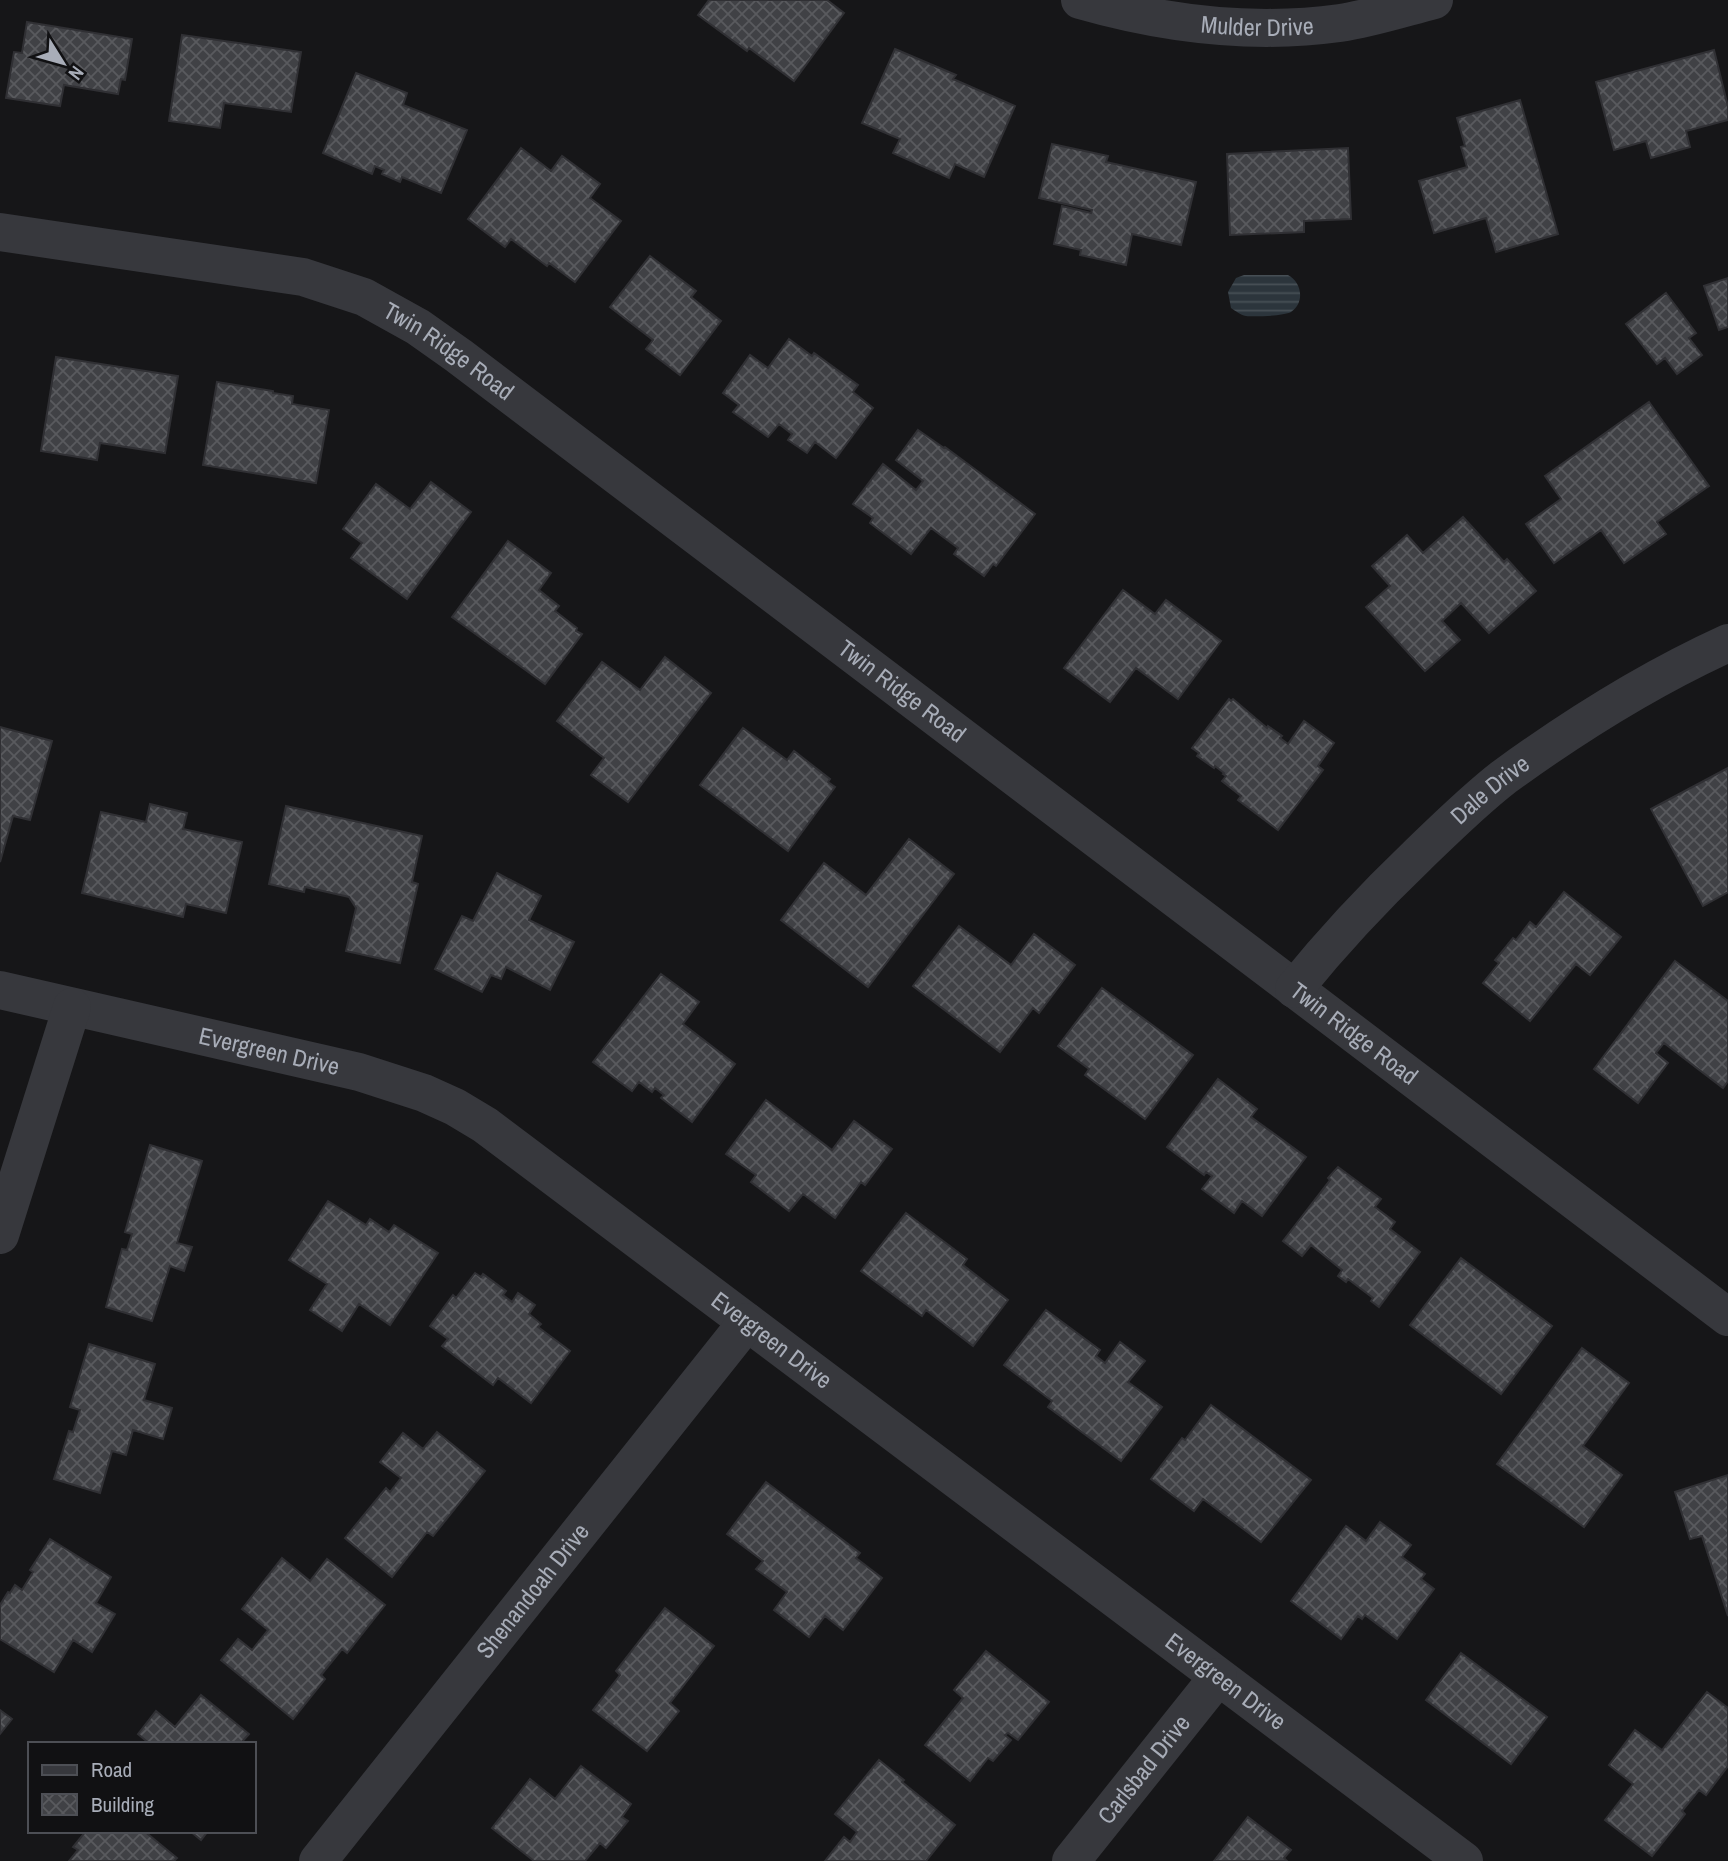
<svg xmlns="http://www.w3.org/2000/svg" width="1728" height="1861" font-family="'Archivo Narrow',sans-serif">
<defs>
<pattern id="water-rules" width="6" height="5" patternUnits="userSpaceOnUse" patternTransform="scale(1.75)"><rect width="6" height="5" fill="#2c353c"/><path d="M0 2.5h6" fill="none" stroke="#485056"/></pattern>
<pattern id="building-cross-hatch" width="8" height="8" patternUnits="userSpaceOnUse" patternTransform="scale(1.75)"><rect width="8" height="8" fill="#404145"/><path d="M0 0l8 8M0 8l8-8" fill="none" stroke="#595a5e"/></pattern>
</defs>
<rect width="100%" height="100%" fill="#161618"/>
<!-- water -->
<path fill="url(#water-rules)" d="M1244,275H1288C1302,282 1305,303 1291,312C1284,316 1254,317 1246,316C1240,315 1236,311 1231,308L1228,292L1236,278Z"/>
<!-- building -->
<path fill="url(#building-cross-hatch)" stroke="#303034" stroke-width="2" d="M709,0H827L844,13L794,81L749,48L747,51L698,15Z
M27,22L132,39L125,80L121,79L118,94L64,85L60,106L6,98L14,52L22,53Z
M182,35L301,52L291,112L224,103L220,128L169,121Z
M895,49L956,75L953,79L1015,106L984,177L955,164L949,178L893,153L900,139L862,123Z
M1714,50L1728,107V120L1686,131L1690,147L1651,158L1646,141L1614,150L1596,82Z
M356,73L407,93L403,105L467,130L441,193L402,177L400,182L382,174L384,170L375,166L372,174L323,153Z
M1520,100L1558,234L1496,252L1486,218L1434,233L1419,181L1467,167L1461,147L1465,146L1457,118Z
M1052,144L1108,156L1106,162L1196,182L1181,245L1132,234L1126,265L1080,255L1081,250L1054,244L1062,206L1091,213L1092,210L1039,198Z
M521,148L551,171L562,156L600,184L590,198L621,221L575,282L549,263L547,266L511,239L505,247L468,219Z
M1348,148L1351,219L1304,221V232L1230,235L1227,154Z
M650,256L696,291L691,297L721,321L680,375L646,349L653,340L610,307Z
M1728,278V327L1719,330L1704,286Z
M1666,293L1696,333L1689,338L1702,355L1677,374L1665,358L1657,364L1626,324Z
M789,339L812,356L814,353L858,385L853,392L873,408L836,458L815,442L807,453L788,440L792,434L779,424L768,437L733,412L739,405L723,393L750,355L768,368Z
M56,357L178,376L165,453L100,443L97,460L41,451Z
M217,382L273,391V393L293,396L292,404L329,410L316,483L203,465Z
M1649,402L1709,486L1657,522L1666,534L1624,563L1601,530L1554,563L1526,524L1561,499L1545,476Z
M918,430L944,448L945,447L1035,514L996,566L993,564L984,576L954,554L958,548L931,528L911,554L870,523L873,518L853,504L883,464L916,490L923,481L896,460Z
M431,482L471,512L407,599L351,558L362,543L343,529L376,484L410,509Z
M1463,517L1504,562L1507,559L1536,591L1489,633L1461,603L1442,621L1460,640L1425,671L1366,607L1390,586L1372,566L1407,535L1423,553Z
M508,541L551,573L539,590L559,606L555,611L577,628L576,631L582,634L545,684L452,617Z
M1123,590L1155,614L1166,600L1221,641L1178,699L1136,668L1110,702L1064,668Z
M665,657L711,693L628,802L591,775L604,758L557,721L602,662L640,690Z
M1229,699L1231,701L1233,699L1267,728L1268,726L1282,736L1280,738L1288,744L1304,721L1334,743L1318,766L1323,770L1278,830L1238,800L1241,796L1222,781L1226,776L1223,774L1224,773L1215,766L1214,768L1197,756L1199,753L1192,748Z
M0,727L52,741L30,820L13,816L0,862Z
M743,728L787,760L794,751L830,779L828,782L835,787L788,851L700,785Z
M1728,768V892L1703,906L1651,809Z
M150,804L187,813L183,829L242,842L226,913L186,904L183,917L82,893L101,812L146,822Z
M286,806L422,836L412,882L418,884L400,963L346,951L356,908L349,897L305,887L304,892L269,884Z
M909,839L954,874L868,987L781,920L824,863L866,895Z
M497,873L541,896L529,920L574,942L550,990L506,967L501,979L491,975L482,992L435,969L462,916L473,921Z
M1564,892L1621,937L1590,975L1576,964L1530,1021L1483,983L1499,963L1495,960L1513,938L1516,940L1530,922L1536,927Z
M959,926L1011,965L1034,934L1075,965L1039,1013L1033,1008L1000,1052L913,986Z
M1675,961L1728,1001V1081L1723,1088L1664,1043L1656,1053L1668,1063L1638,1103L1594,1069Z
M661,974L699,1002L683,1024L735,1064L692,1122L661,1098L664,1095L655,1088L652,1092L639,1082L632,1091L593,1062Z
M1102,988L1193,1055L1145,1119L1085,1075L1089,1069L1058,1046Z
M1218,1079L1257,1109L1251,1117L1306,1157L1262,1216L1242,1201L1234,1213L1202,1189L1212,1176L1206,1172L1204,1175L1167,1147Z
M766,1100L832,1150L854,1121L892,1149L865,1185L861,1182L835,1218L803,1194L789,1211L751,1182L756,1175L726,1154Z
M150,1145L202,1161L177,1243L192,1247L184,1271L170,1266L152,1321L106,1307L122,1249L127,1250L132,1234L125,1232Z
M1338,1167L1381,1199L1375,1207L1395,1222L1390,1229L1420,1252L1379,1307L1371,1301L1373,1298L1348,1279L1346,1282L1338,1276L1342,1270L1311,1245L1302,1256L1283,1241L1330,1180L1328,1178Z
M328,1201L366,1225L370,1219L389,1232L394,1225L438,1253L390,1325L359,1304L342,1331L310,1310L327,1284L289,1260Z
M906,1213L967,1259L963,1265L1008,1300L973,1346L926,1310L922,1316L861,1271Z
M1461,1258L1552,1326L1501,1394L1410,1325Z
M475,1273L481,1277L483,1274L506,1291L503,1295L512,1302L518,1293L535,1305L529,1314L541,1324L538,1327L570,1351L531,1403L498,1378L493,1385L442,1346L448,1339L430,1326L453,1295L456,1298Z
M1046,1310L1100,1350L1096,1356L1105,1363L1120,1342L1145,1361L1128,1382L1162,1407L1121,1461L1048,1407L1052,1401L1004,1365Z
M89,1344L155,1364L144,1400L172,1408L163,1439L133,1430L126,1455L112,1451L100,1493L54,1479L69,1431L73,1432L80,1410L70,1407Z
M1582,1348L1629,1383L1583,1446L1622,1475L1584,1527L1497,1464Z
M1211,1405L1311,1480L1261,1542L1203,1499L1194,1511L1151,1479L1182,1438L1185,1440Z
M437,1432L485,1471L433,1536L427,1532L392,1577L345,1538L386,1488L390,1492L401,1478L380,1462L403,1433L423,1449Z
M1728,1475V1616L1702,1536L1690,1539L1675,1492Z
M766,1482L860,1553L856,1558L882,1578L843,1630L825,1616L809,1637L774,1610L787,1592L756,1569L763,1561L727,1534Z
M1380,1522L1411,1545L1402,1557L1425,1574L1421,1579L1434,1589L1397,1639L1365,1615L1362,1619L1358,1616L1341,1639L1291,1601L1346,1526L1366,1541Z
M50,1539L111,1577L96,1603L115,1614L92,1652L73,1640L54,1672L0,1639V1605L8,1592L10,1593L15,1585L22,1590L33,1572L30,1570Z
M282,1558L310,1581L327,1559L385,1605L347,1653L342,1649L321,1675L325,1679L293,1719L221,1660L238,1639L252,1650L268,1630L242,1609Z
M665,1608L714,1646L670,1703L679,1711L647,1751L593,1710L620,1675L616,1671Z
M986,1651L1049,1702L1018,1740L1008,1733L1005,1735L1011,1740L993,1761L988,1758L970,1781L925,1745L963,1698L954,1690Z
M1461,1653L1547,1717L1511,1764L1426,1700Z
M1707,1692L1728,1708V1766L1706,1795L1699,1790L1682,1811L1685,1814L1652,1856L1605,1820L1633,1784L1609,1765L1635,1730L1662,1750Z
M201,1695L249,1734L240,1744H150L138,1734L156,1711L175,1727Z
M0,1710L12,1719L0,1734Z
M879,1760L904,1780L902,1782L955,1825L926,1861H825L844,1837L850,1842L857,1832L835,1814Z
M581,1766L631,1804L622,1817L628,1821L606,1848L600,1843L585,1861H534L492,1828L530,1779L555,1799Z
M1248,1817L1291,1850L1284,1858L1287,1861H1214Z
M86,1831H144L177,1858L174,1861H69L78,1850L73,1847Z
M190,1831H208L201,1840Z"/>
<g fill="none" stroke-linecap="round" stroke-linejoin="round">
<!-- street -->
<g stroke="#37383d" stroke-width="38">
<path id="s1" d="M1080,0C1164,24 1252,35 1340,23C1372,18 1403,8 1434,0"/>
<path id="s2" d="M0,232L303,277L364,297L418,327L459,356L1728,1317"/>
<path id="s3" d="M1294,989C1332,942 1373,898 1417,856C1445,829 1473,801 1504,777C1574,726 1649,679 1728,643"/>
<path id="s4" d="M0,990L359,1072L424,1093L455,1107L485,1125L1464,1861"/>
<path d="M0,1235L72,1007"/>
<path id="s5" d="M318,1861L747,1322"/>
<path id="s6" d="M1071,1861L1218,1677"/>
</g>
</g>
<g text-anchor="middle" stroke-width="7" stroke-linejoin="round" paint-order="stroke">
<!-- street labels -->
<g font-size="24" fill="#a8adb8" stroke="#111113">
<text dy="8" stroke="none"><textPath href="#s1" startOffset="180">Mulder Drive</textPath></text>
<text dy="8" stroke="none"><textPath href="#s2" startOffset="471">Twin Ridge Road</textPath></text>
<text dy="8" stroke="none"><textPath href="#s2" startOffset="1038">Twin Ridge Road</textPath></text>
<text dy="8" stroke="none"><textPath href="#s3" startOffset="280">Dale Drive</textPath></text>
<text dy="8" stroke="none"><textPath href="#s2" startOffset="1605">Twin Ridge Road</textPath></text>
<text dy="8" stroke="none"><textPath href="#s4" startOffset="276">Evergreen Drive</textPath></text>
<text dy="8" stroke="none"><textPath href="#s4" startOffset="864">Evergreen Drive</textPath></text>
<text dy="8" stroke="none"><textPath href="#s5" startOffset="345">Shenandoah Drive</textPath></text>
<text dy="8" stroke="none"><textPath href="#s4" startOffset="1432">Evergreen Drive</textPath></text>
<text dy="8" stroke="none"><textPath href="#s6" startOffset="117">Carlsbad Drive</textPath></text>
</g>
</g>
<!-- legend -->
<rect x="28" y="1742" width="228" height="91" fill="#111113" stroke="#4d4f55" stroke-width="2"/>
<rect x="42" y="1765" width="35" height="10" fill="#37383d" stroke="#4d4f55" stroke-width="2"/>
<text x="91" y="1777" font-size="21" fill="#a8adb8">Road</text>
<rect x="42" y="1794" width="35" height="21" fill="url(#building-cross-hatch)" stroke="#4d4f55" stroke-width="2"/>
<text x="91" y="1812" font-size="21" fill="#a8adb8">Building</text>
<!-- north arrow -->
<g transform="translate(63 63) rotate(127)" stroke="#111113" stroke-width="5" paint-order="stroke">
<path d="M0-5L12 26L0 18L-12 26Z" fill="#a8adb8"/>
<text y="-10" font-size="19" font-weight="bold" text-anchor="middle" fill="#a8adb8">N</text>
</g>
</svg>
